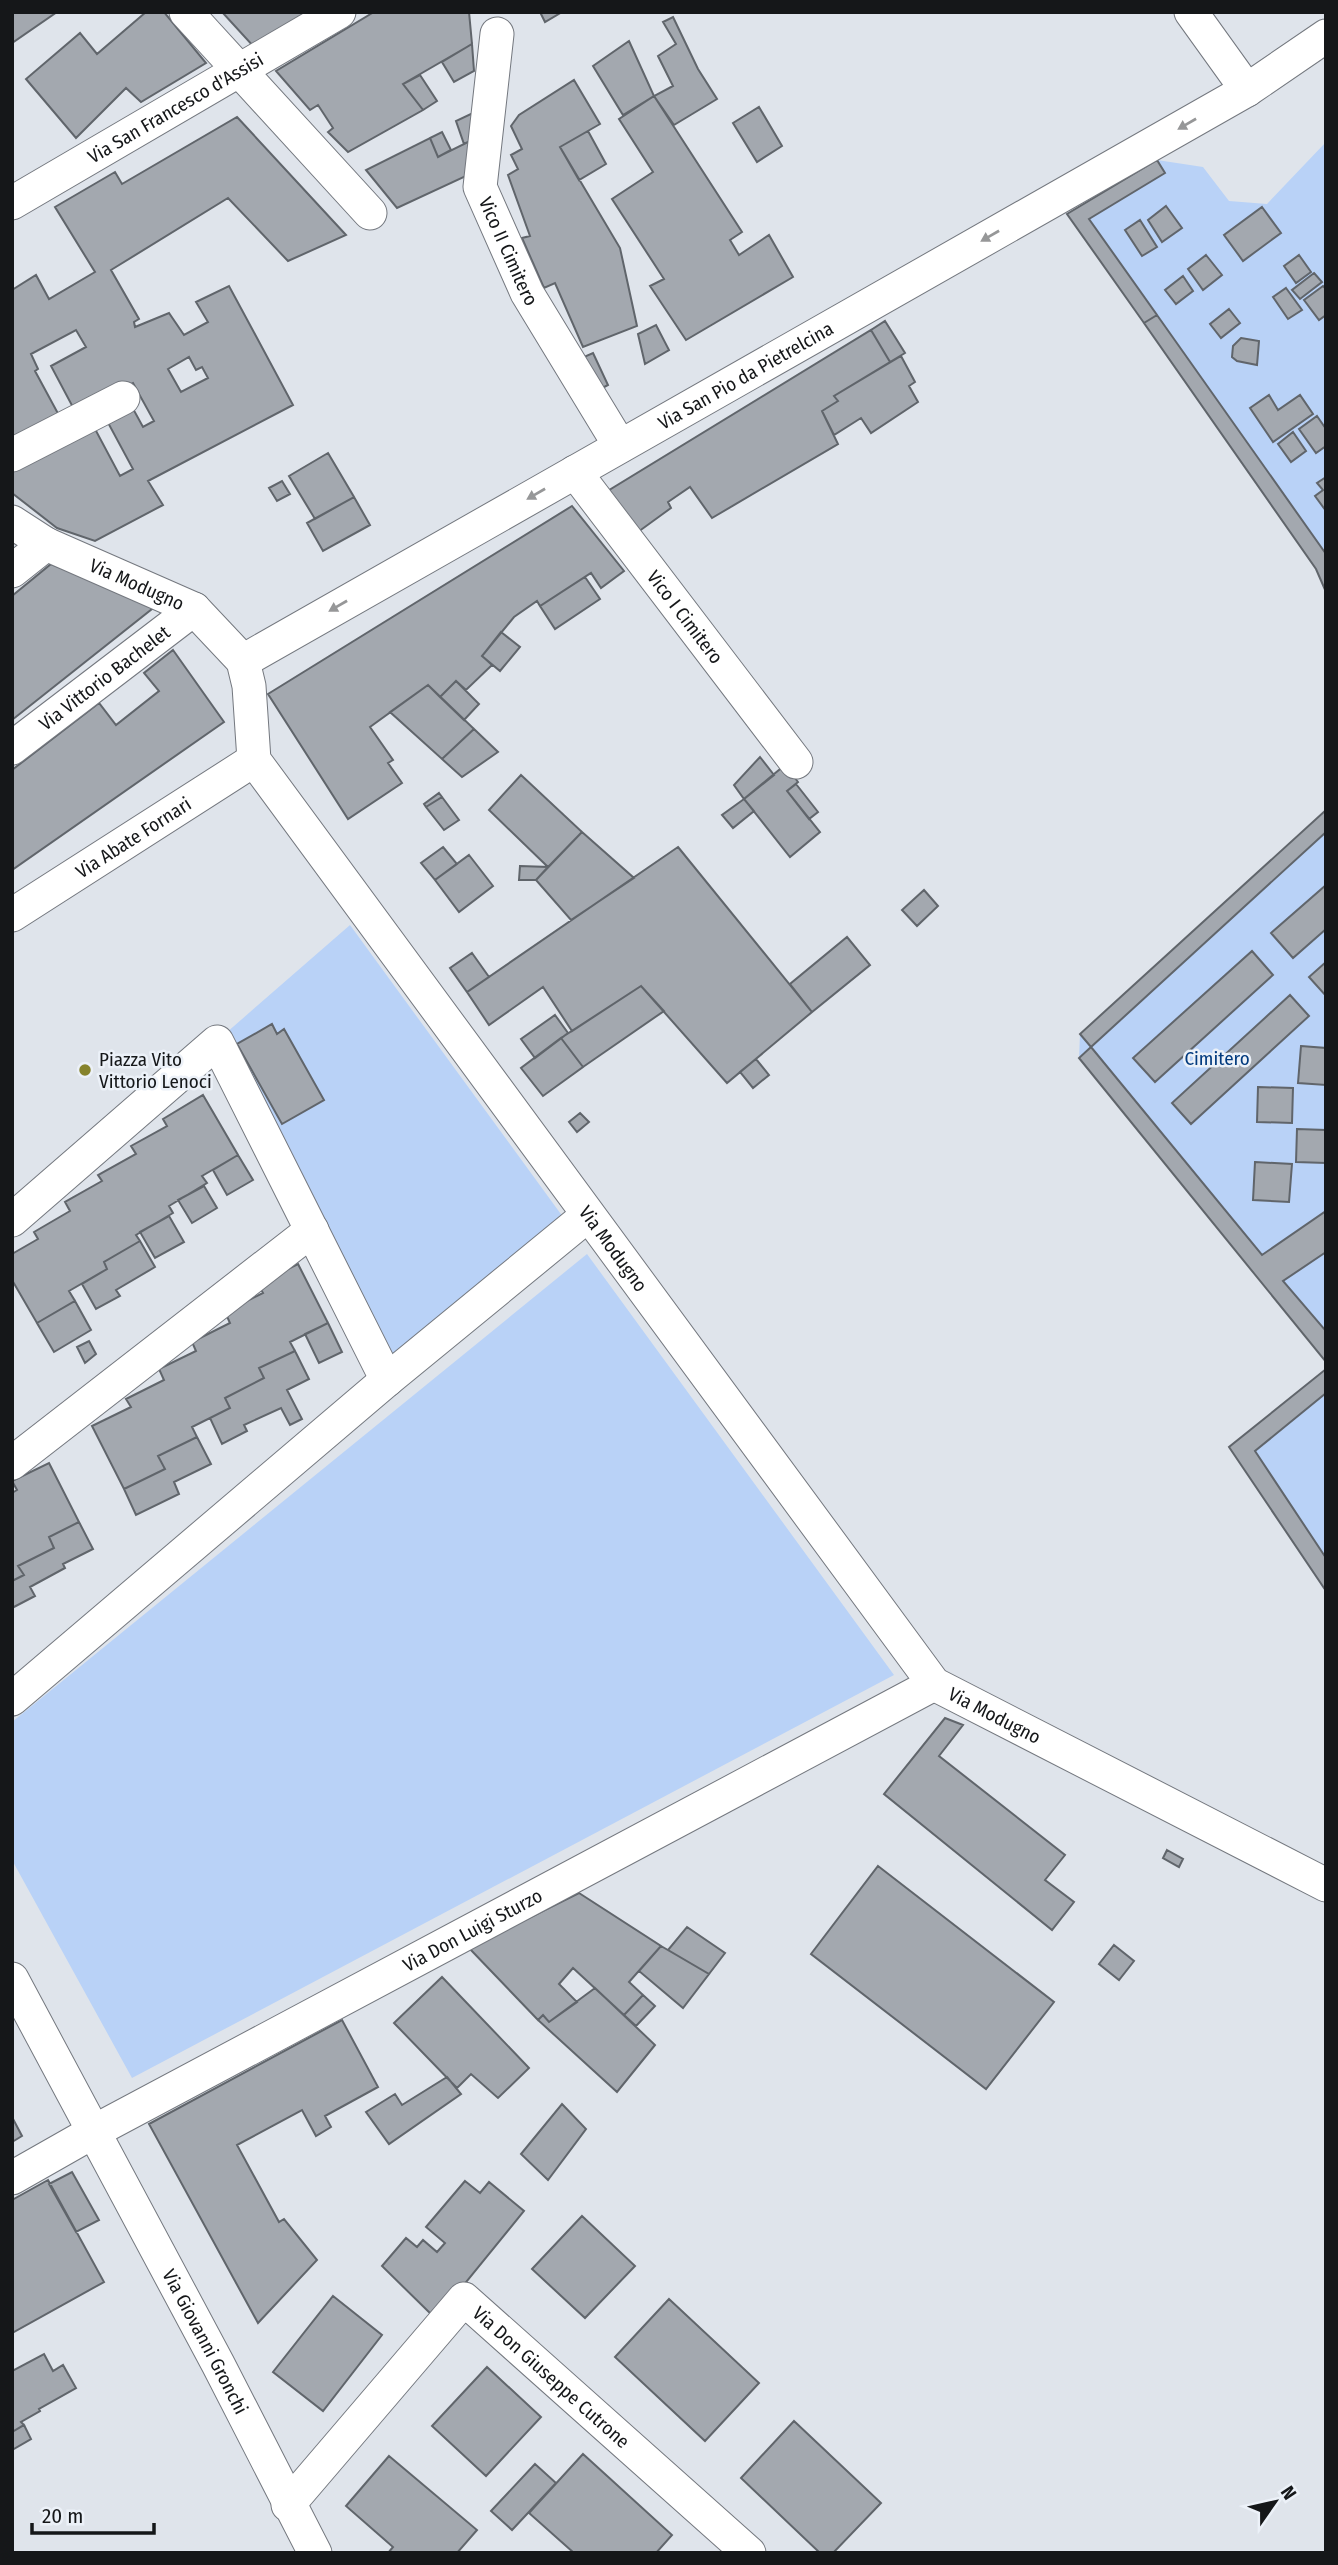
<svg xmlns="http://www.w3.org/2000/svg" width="1338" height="2565" font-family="'Fira Sans Condensed',sans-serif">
<rect width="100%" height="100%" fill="#dfe4eb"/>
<!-- green -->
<path fill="#b9d2f7" d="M1326,142V592L1316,569L1067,214L1157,160L1203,167L1229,201L1267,204Z
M1326,810V1362L1079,1058L1080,1034Z
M350,925L563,1217L391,1360L226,1033Z
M587,1254L894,1675L132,2078L12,1860V1722Z
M1326,1369V1592L1229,1447Z"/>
<!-- building -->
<path fill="#a3a8af" stroke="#60656b" stroke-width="2" fill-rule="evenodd" d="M12,12H57L12,43Z
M146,12H164L206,63L141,102L126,88L76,138L26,79L80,33L97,54Z
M222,12H311L254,47Z
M374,12H469L472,44L403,84L423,110L348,152L328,132L333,128L318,105L310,110L276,71Z
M540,12H562L545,22Z
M673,17L698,69L717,99L674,125L654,96L673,86L658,56L676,44L663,22Z
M629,41L654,96L623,115L593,66Z
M472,44L474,71L454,82L442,62Z
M420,75L437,101L423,110L403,84Z
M574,80L600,124L560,147L620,248L637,326L583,347L555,283L544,288L522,238L530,236L508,175L518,169L511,155L522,149L511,126L519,115Z
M654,96L742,232L730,240L739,255L769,235L793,277L686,340L650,286L664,279L612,199L653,172L619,119Z
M759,107L782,146L757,162L733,123Z
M475,112L476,138L464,144L456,121Z
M237,117L346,235L288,261L228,198L111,270L139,319L134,322L135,327L169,313L184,335L208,322L196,302L229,286L293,405L148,481L163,505L95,541L57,528L12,493V471L94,427L120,476L133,469L106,419L131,405L143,427L154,421L133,383L76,413L51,366L86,347L76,330L31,354L38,369L35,371L61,419L12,445V290L36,275L49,299L95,272L55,207L115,172L122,184ZM189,357L196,370L202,367L208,378L181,392L168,369Z
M588,131L606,164L579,180L560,147Z
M442,132L451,150L438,157L430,138Z
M430,138L438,157L476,138L479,170L397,208L366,170Z
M1157,160L1165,173L1089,219L1157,315L1144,323L1067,214Z
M1166,206L1182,228L1162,242L1148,220Z
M1262,207L1281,233L1243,261L1224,235Z
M1140,220L1157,247L1142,256L1125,230Z
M1206,255L1222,275L1203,290L1188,269Z
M1299,255L1311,272L1296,283L1284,266Z
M1314,273L1322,282L1300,299L1292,290Z
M1183,276L1193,291L1176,304L1165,290Z
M1323,286L1326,289V315L1319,320L1304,300Z
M1286,288L1302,310L1288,319L1273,297Z
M1229,309L1240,323L1221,338L1210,324Z
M1157,315L1326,554V592L1316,569L1144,323Z
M885,321L905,353L890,362L871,330Z
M656,325L669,350L645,364L638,334Z
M871,330L890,362L834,396L838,401L822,411L838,444L712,518L690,487L668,502L671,508L638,532L606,492Z
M1241,338L1259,341L1257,365L1237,361L1232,357L1233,346Z
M593,353L608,385L591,394L577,360Z
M901,356L915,382L909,386L918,402L871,433L861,418L834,435L822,411L838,401L834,396Z
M1269,395L1278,410L1300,395L1313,414L1273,442L1250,408Z
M1317,416L1326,429V446L1316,453L1299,429Z
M1293,432L1306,451L1291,462L1278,444Z
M328,453L354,497L315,519L289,476Z
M1326,477V511L1315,496L1323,490L1317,483Z
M282,481L290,494L277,501L269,488Z
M354,497L370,525L323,551L307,523Z
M572,506L624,571L601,588L591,573L540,606L537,601L514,617L482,656L492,665L466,690L456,681L440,697L428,685L370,727L393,760L388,763L402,783L348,819L268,694Z
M51,564L157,605L12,720V596Z
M585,577L600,599L555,629L540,606Z
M501,632L520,647L500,671L482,656Z
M173,650L224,722L12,870V770L99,703L116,725L159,691L144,673Z
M456,681L479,704L464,720L440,697Z
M428,685L474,729L442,759L390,712Z
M474,729L498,752L462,777L442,759Z
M760,757L774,775L744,799L734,785Z
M785,765L798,782L787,791L820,832L790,857L744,799Z
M521,775L582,832L548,867L489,810Z
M796,784L818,812L809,819L787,791Z
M439,793L442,797L426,807L424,804Z
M442,797L459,820L444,830L426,807Z
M744,799L754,811L733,828L722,815Z
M1326,810V832L1091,1047L1080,1034Z
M582,832L634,878L571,920L536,880Z
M443,847L457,864L435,880L421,863Z
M678,847L812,1012L727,1083L641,986L572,1031L543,987L489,1025L467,992Z
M469,855L493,886L459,912L435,880Z
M520,866L548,867L536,880H519Z
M1326,885V929L1293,958L1271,933Z
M924,890L938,906L917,926L902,910Z
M847,937L870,965L812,1012L790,984Z
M1252,951L1273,975L1155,1082L1133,1058Z
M472,953L489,977L467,992L450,968Z
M1326,962V996L1309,977Z
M641,986L664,1011L583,1067L561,1038Z
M1290,995L1309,1016L1191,1124L1172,1103Z
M555,1015L568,1033L535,1058L521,1039Z
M272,1024L277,1034L284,1029L324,1100L282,1124L237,1044Z
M561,1038L583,1067L543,1096L521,1068Z
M1301,1046L1326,1048V1085L1298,1083Z
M1091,1047L1262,1255L1326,1211V1252L1283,1281L1326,1331V1362L1079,1058Z
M756,1059L769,1075L753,1088L740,1072Z
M1258,1087L1293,1088L1292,1123L1257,1122Z
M203,1095L238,1155L202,1176L207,1183L169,1206L173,1213L136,1235L140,1241L104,1262L107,1269L69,1291L75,1301L37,1323L12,1280V1254L38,1239L34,1232L70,1211L65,1202L102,1181L98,1175L136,1154L131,1146L167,1126L163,1119Z
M580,1113L589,1122L577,1132L569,1122Z
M1297,1129L1326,1130V1163L1296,1162Z
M238,1155L253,1180L227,1195L213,1170Z
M1255,1162L1292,1164L1289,1202L1253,1200Z
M204,1186L217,1208L192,1223L178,1200Z
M169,1216L184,1242L155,1258L140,1232Z
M140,1241L155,1267L116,1290L120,1296L96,1309L82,1284L107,1269L104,1262Z
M298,1264L328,1323L290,1342L295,1351L259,1368L264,1378L225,1398L230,1408L192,1427L197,1437L158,1456L165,1469L124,1489L92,1426L131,1407L126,1399L164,1380L159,1369L196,1351L192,1342L230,1323L225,1312L263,1293L258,1284Z
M75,1301L91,1330L54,1352L37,1323Z
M328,1323L342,1352L319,1363L305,1334Z
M89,1341L96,1354L85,1363L77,1347Z
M295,1351L309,1379L287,1390L302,1419L290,1425L281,1408L244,1425L247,1431L222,1444L210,1418L230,1408L225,1398L264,1378L259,1368Z
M1326,1369V1393L1255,1451L1326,1558V1591L1229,1447Z
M197,1437L211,1464L174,1482L179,1494L136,1515L124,1489L165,1469L158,1456Z
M49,1463L79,1522L49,1537L54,1548L18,1566L24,1575L12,1581V1493L17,1490L12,1481Z
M79,1522L93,1549L63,1564L65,1568L30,1587L35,1596L12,1608V1581L24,1575L18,1566L54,1548L49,1537Z
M945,1718L963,1725L939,1756L1065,1855L1045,1880L1074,1902L1052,1930L884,1794Z
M1167,1850L1183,1859L1179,1867L1163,1858Z
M878,1866L1054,2002L986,2089L811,1954Z
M579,1893L661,1946L629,1982L643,1995L624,2015L573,1968L559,1984L577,2002L549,2022L543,2015L538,2020L469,1948Z
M687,1927L725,1953L709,1974L668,1950Z
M1114,1945L1134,1961L1119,1980L1099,1964Z
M661,1946L709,1974L683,2008L639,1971Z
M442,1977L529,2068L498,2098L471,2074L457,2088L394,2023Z
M595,1988L655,2045L617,2092L538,2020L543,2015L549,2022Z
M643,1995L655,2006L636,2026L624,2015Z
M342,2020L378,2087L325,2116L331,2127L316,2136L302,2110L237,2145L279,2222L284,2219L317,2260L258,2323L149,2124Z
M447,2077L461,2094L389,2144L366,2112L395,2094L402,2105Z
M562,2104L586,2129L548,2180L521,2154Z
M12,2117L22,2136L12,2142Z
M72,2172L99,2220L76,2232L49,2184Z
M48,2180L104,2282L12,2333V2200Z
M465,2181L480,2193L489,2182L524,2211L436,2319L382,2266L406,2238L417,2247L423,2240L437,2252L445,2243L426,2227Z
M582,2216L635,2266L585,2318L532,2269Z
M333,2296L382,2335L323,2411L273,2372Z
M669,2299L759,2383L705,2441L615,2357Z
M44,2354L53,2371L63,2365L76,2388L39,2409L40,2411L21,2422L24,2425L12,2432V2371Z
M487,2367L541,2417L486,2476L432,2426Z
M794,2421L881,2503L833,2553H820L741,2478Z
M24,2425L31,2439L12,2450V2432Z
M583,2454L672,2535L656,2553H574L529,2513Z
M389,2456L477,2530L457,2553H388L393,2547L346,2506Z
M535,2464L556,2483L512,2530L491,2511Z"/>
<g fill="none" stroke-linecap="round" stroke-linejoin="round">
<!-- street casing -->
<g stroke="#74787f" stroke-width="35">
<g id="street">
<path d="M186,12L370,213"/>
<path d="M1191,12L1247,90"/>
<path id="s1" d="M497,34L480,187L527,293L620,446"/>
<path id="s2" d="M12,203L339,12"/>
<path d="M12,455L123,398"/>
<path id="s3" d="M575,472L796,762"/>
<path id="s4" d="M12,522L46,544L194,609L243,661L249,686L254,760L934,1684L1326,1885"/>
<path d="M12,571L46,544"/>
<path id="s5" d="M243,661L1247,90L1326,36"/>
<path id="s6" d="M12,748L194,609"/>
<path id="s7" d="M12,915L254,760"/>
<path d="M12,1220L217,1042L387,1380"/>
<path d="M12,1463L312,1230"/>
<path d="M12,1699L387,1380L588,1215"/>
<path id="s8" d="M12,1979L218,2364L315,2553"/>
<path id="s9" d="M12,2178L93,2132L934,1684"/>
<path id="s10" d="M288,2505L464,2299L749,2553"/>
</g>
</g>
<!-- street -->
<use href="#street" stroke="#fff" stroke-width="33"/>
</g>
<!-- one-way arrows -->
<defs><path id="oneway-solid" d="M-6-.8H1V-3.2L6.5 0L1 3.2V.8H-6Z" transform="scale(1.75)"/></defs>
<g fill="#969798">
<use href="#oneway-solid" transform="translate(1187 124) rotate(150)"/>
<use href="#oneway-solid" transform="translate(990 236) rotate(150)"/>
<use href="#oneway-solid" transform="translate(536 494) rotate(150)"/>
<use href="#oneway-solid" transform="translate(338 606) rotate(150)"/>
</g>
<!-- markers -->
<circle fill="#86832c" stroke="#ecf1f8" stroke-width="2.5" cx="85" cy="1070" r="7"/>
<g text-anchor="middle" stroke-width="5" stroke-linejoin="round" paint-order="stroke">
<!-- street labels -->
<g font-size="19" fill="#151719" stroke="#ecf1f8">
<text dy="7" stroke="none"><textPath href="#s2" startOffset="189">Via San Francesco d'Assisi</textPath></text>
<text dy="7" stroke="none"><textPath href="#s1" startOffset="224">Vico II Cimitero</textPath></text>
<text dy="7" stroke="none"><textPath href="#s5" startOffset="578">Via San Pio da Pietrelcina</textPath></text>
<text dy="7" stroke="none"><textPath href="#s4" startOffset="140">Via Modugno</textPath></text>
<text dy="7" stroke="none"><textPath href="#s3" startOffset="182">Vico I Cimitero</textPath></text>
<text dy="7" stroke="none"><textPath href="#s6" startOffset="116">Via Vittorio Bachelet</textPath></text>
<text dy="7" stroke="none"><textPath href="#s7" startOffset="144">Via Abate Fornari</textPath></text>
<text dy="7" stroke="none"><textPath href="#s4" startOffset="980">Via Modugno</textPath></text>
<text dy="7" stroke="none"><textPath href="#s4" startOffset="1589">Via Modugno</textPath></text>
<text dy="7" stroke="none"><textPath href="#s9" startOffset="523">Via Don Luigi Sturzo</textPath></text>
<text dy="7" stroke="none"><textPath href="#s8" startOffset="411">Via Giovanni Gronchi</textPath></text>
<text dy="7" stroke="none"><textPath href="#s10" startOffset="388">Via Don Giuseppe Cutrone</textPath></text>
</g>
<!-- park labels -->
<g font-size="19" fill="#023a7e" stroke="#ecf1f8">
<text x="1217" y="1065">Cimitero</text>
</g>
<!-- poi labels -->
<g font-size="19" fill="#151719" stroke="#ecf1f8" text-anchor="start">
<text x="99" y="1066">Piazza Vito<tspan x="99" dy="22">Vittorio Lenoci</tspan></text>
</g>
</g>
<!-- border -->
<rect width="1338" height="2565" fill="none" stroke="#151719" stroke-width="28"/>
<!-- north arrow -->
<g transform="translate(1275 2502) rotate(56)" stroke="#ecf1f8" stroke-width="5" paint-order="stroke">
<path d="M0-5L12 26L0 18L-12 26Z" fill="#151719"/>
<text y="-10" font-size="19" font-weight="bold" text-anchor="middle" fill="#151719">N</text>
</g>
<!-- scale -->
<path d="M32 2523v10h122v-10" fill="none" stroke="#151719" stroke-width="3.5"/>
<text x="42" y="2523" font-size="21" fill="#151719" stroke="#ecf1f8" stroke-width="5" paint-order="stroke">20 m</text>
</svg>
